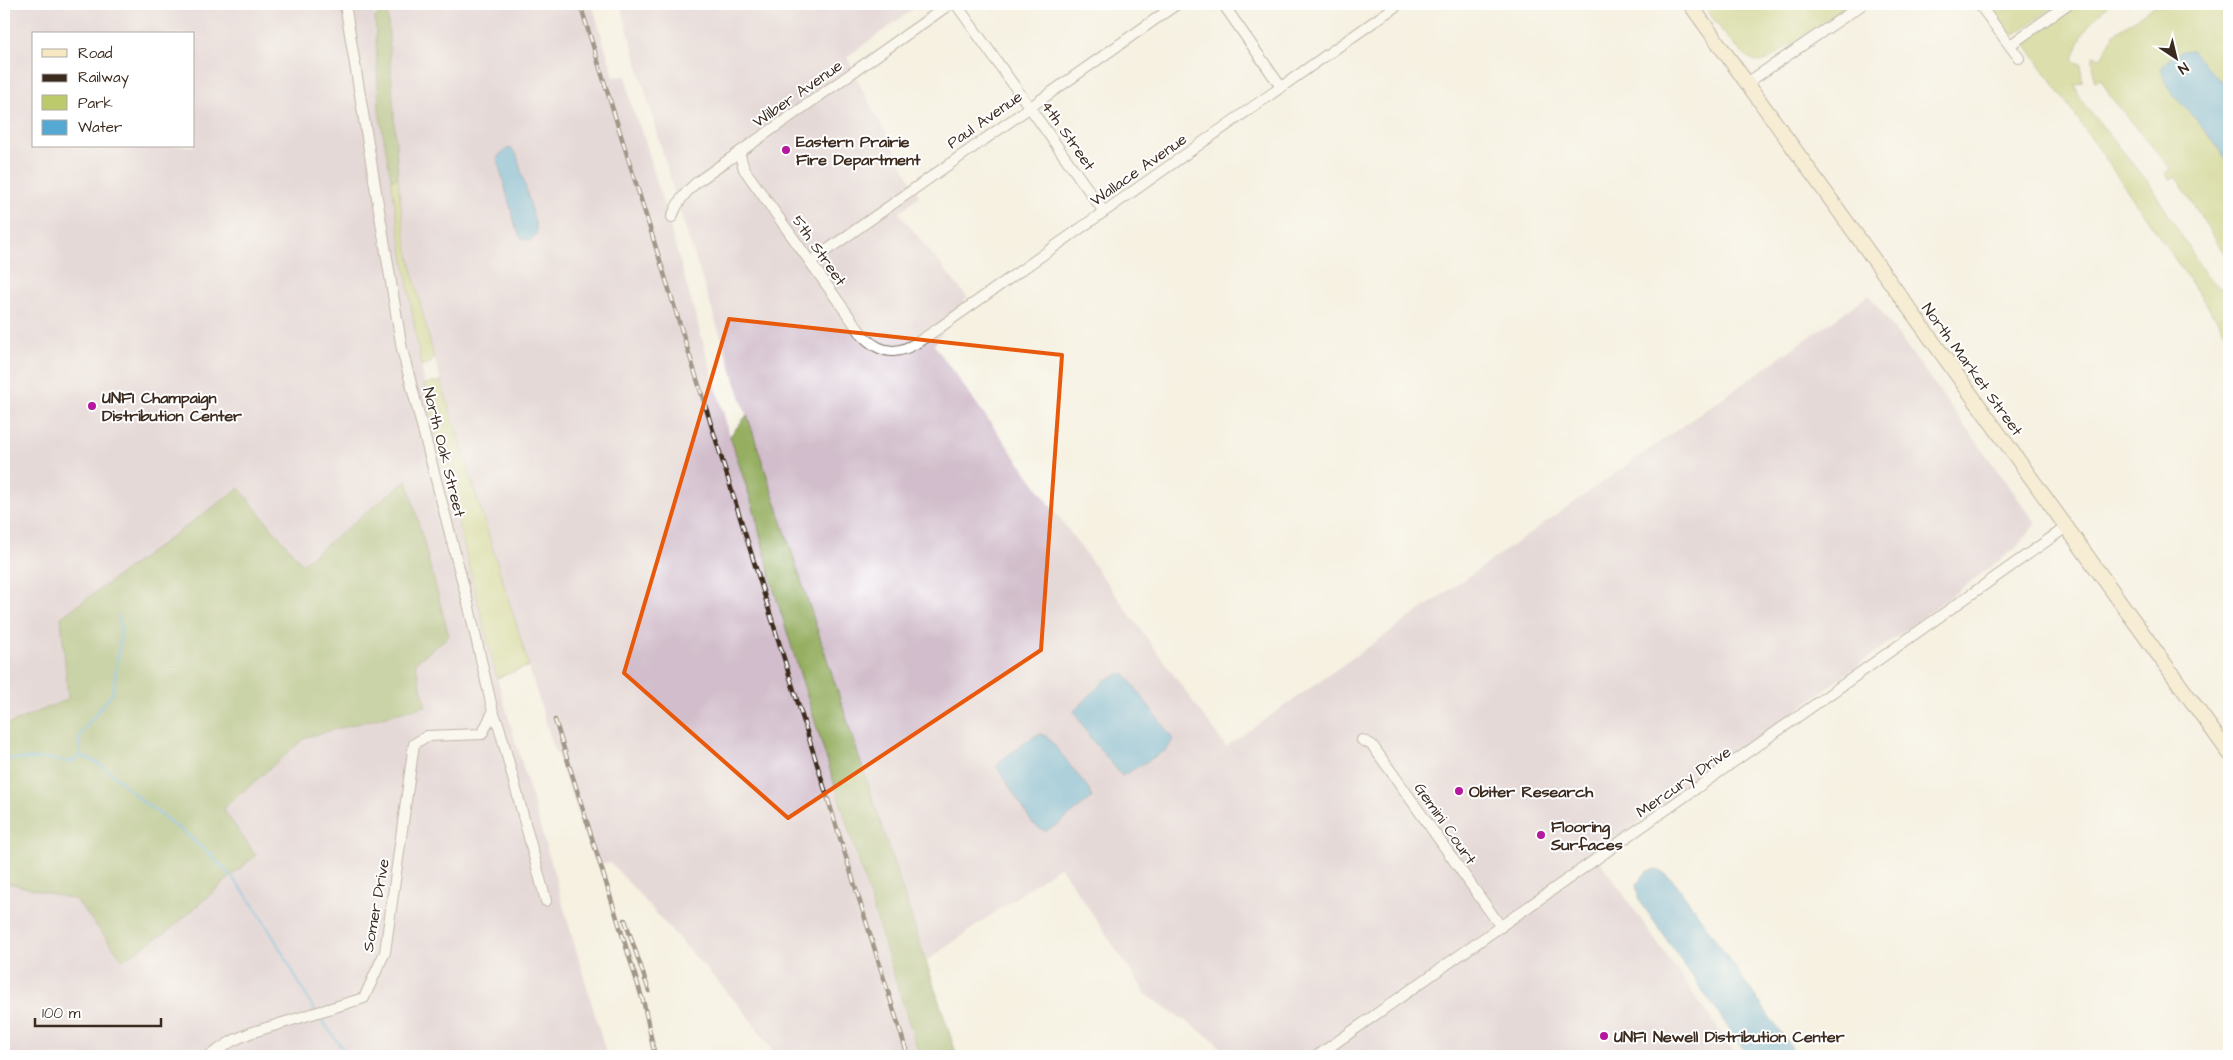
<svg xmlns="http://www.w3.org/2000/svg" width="2233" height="1060" font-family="'Architects Daughter',sans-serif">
<rect width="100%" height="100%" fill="#fff"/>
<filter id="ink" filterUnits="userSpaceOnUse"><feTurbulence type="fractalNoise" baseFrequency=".02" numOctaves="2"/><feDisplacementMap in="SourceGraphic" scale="10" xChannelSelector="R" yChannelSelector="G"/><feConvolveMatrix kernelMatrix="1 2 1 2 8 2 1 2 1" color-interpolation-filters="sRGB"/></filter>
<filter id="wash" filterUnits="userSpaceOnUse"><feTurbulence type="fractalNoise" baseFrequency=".0096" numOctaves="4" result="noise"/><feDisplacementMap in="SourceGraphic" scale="20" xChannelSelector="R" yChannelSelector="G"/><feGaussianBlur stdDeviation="1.12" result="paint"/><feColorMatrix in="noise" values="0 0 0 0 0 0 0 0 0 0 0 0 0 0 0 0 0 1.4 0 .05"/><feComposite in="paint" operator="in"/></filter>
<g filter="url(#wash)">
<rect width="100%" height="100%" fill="#f5f1e1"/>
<!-- industrial -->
<path fill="#d1bdcb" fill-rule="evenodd" d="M4,4H375L379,111L427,398L499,685L607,1056H4V882L76,900L123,959L223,809L306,737L426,706L415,663L406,480L302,565L61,617L69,699L4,726ZM34,34H194V146H34Z
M387,4H592L614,77L626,76L631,105L645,140L730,436L754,510L774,590L918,1056H776L744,1011L611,863L596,864L550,736L434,358L412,268L399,195Z
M620,4H920L847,57L858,81L919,196L899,213L967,297L934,345L1226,747L1869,295L2036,523L2016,548L1784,720L1595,854L1737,1056H1225L1215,1041L1146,994L1060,866L925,962L680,212Z"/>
<!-- green -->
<path fill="#bcca6c" stroke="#7c7a45" d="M1702,4H1849L1771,58C1767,60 1764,62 1759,62C1740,60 1714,19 1702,4Z
M1986,4H2059L2013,35L2004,30Z
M2079,4H2110C2087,23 2083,31 2073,59L2074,62L2081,64L2082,82L2075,85L2080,99L2149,183L2207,277L2229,294V337L2025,43Z
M2157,4H2226L2229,8V89L2189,51C2176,51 2169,59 2161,69L2172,95L2193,115L2229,163V261L2176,177L2170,180L2165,174L2171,169L2110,96L2101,79L2094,81L2093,56L2101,58L2115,33Z
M398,177C402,238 419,299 434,358L431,363L421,366L391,180Z
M441,381L529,666L497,678L427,398L424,384Z"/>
<!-- forest -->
<path fill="#95ae60" stroke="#686c3f" d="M384,4H387L398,177L391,180L379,111L375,18Z
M747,415L957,1056H919L774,590L754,510L730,436Z
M407,480L449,636L415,663L426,706L306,737L223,809L256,855L172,928L123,960L76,900L4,882V726L68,699L61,617L239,488L302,564Z"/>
<!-- water -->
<path fill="#55a8d1" stroke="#486978" d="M2192,50L2193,53L2229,89V163C2218,147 2206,131 2193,116C2180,101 2164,90 2161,68L2171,57L2182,51Z
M508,148L512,149L517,155L537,230L536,235L529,241L521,238L516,228L497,159L499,155Z
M1121,673L1126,675L1173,739L1168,749L1122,776L1089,736L1074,711L1105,680Z
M1041,734L1048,737L1089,789L1092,798L1057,825L1045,831L1033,824L997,767L1000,761L1036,735Z
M1656,869L1667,875L1676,883L1797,1056H1748L1639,900L1636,885L1647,871Z"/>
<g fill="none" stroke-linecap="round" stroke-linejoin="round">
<!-- stream -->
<path stroke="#55a8d1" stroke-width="2.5" d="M80,756L79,740L82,732L113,692L121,634L119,616
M4,759H52L68,762L74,761L80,756C106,762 122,785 142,801C165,818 188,834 209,854L212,853L213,858C258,898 284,959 315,1011
M318,1015L348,1056"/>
</g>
</g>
<g filter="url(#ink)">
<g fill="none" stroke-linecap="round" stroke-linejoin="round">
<!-- minor casing -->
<g stroke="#7c7062" stroke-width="12">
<path id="minor" d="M345,4L402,349L468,603L493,712L499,726L546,901
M956,4L1104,212
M1223,4L1281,87
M1979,4L2019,58
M2010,45L2068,4
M1747,83L1863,4
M739,152L744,169L863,336C892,365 912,346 939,328L1399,4
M672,217C677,202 685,192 697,182L950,4
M810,262L1177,4
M1362,740L1372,745L1395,777L1501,927
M209,1056L232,1041L250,1033L364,998L385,952L414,744L427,736L482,734L493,712
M1317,1056L2065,528"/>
</g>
<!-- secondary casing -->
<g stroke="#7c7062" stroke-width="16">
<path id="secondary" d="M1690,4L2229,753"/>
</g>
<!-- minor -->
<use href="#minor" stroke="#fff" stroke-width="10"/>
<!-- secondary -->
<use href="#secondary" stroke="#f7e8c3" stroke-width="14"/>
<!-- rail casing -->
<g stroke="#3b2a1e" stroke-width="4.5">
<path id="rail" d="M580,4L908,1056
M555,720L644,1004L655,1056
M625,920L649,991"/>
</g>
<!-- rail -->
<use href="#rail" stroke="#fff" stroke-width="2.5" stroke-dasharray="8" stroke-linecap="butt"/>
</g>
</g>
<!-- marked area -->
<path d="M0 0H2233V1060H0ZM729,319L1062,355L1041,650L788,818L624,673Z" fill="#f5f1e1" fill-opacity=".55" fill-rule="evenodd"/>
<path fill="none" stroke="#e8590c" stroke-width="4" stroke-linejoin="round" d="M729,319L1062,355L1041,650L788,818L624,673Z"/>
<!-- markers -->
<g fill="#b5179e" stroke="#fff" stroke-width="2">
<circle cx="786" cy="150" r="5"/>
<circle cx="92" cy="406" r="5"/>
<circle cx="1459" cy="791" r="5"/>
<circle cx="1541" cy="835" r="5"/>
<circle cx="1604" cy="1036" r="5"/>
</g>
<g text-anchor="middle" stroke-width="4" stroke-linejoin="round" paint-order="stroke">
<!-- street labels -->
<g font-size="16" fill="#3b2a1e" stroke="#fff">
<text transform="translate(797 93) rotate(-35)" y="6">Wilber Avenue</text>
<text transform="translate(984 119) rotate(-35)" y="6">Paul Avenue</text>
<text transform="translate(1069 135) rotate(55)" y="6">4th Street</text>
<text transform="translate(1138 169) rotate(-35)" y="6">Wallace Avenue</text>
<text transform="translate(820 250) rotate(55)" y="6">5th Street</text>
<text transform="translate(1973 369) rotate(54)" y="6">North Market Street</text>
<text transform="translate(445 452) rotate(76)" y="6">North Oak Street</text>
<text transform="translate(1683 781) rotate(-35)" y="6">Mercury Drive</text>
<text transform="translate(1446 823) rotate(55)" y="6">Gemini Court</text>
<text transform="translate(375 905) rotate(-80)" y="6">Somer Drive</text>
</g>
<!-- poi labels -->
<g font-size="16" font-weight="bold" fill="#3b2a1e" stroke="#fff" text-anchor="start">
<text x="796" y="147">Eastern Prairie<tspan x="796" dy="18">Fire Department</tspan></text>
<text x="102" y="403">UNFI Champaign<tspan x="102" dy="18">Distribution Center</tspan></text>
<text x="1469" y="797">Obiter Research</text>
<text x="1551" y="832">Flooring<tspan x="1551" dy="18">Surfaces</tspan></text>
<text x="1614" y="1042">UNFI Newell Distribution Center</text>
</g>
</g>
<!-- margin -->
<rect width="2233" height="1060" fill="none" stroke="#fff" stroke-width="20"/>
<!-- legend -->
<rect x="32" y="32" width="162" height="115" fill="#ffffff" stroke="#b1aaa5"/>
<rect x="42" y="49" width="25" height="8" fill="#f7e8c3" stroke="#b1aaa5"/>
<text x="78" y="58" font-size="15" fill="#3b2a1e">Road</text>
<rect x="42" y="74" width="25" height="8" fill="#3b2a1e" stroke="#b1aaa5"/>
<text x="78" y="82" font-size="15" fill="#3b2a1e">Railway</text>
<rect x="42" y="95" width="25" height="15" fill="#bcca6c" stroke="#b1aaa5"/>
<text x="78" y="108" font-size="15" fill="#3b2a1e">Park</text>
<rect x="42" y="120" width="25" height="15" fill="#55a8d1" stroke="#b1aaa5"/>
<text x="78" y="132" font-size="15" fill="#3b2a1e">Water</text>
<!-- north arrow -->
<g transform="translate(2176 58) rotate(145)" stroke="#ffffff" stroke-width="4" paint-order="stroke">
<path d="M0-4L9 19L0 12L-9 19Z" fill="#3b2a1e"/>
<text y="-8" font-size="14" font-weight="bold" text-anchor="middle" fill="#3b2a1e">N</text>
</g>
<!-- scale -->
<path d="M35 1018v8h126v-8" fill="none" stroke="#3b2a1e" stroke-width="2.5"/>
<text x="42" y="1018" font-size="15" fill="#3b2a1e" stroke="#ffffff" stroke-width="4" paint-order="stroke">100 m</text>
</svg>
